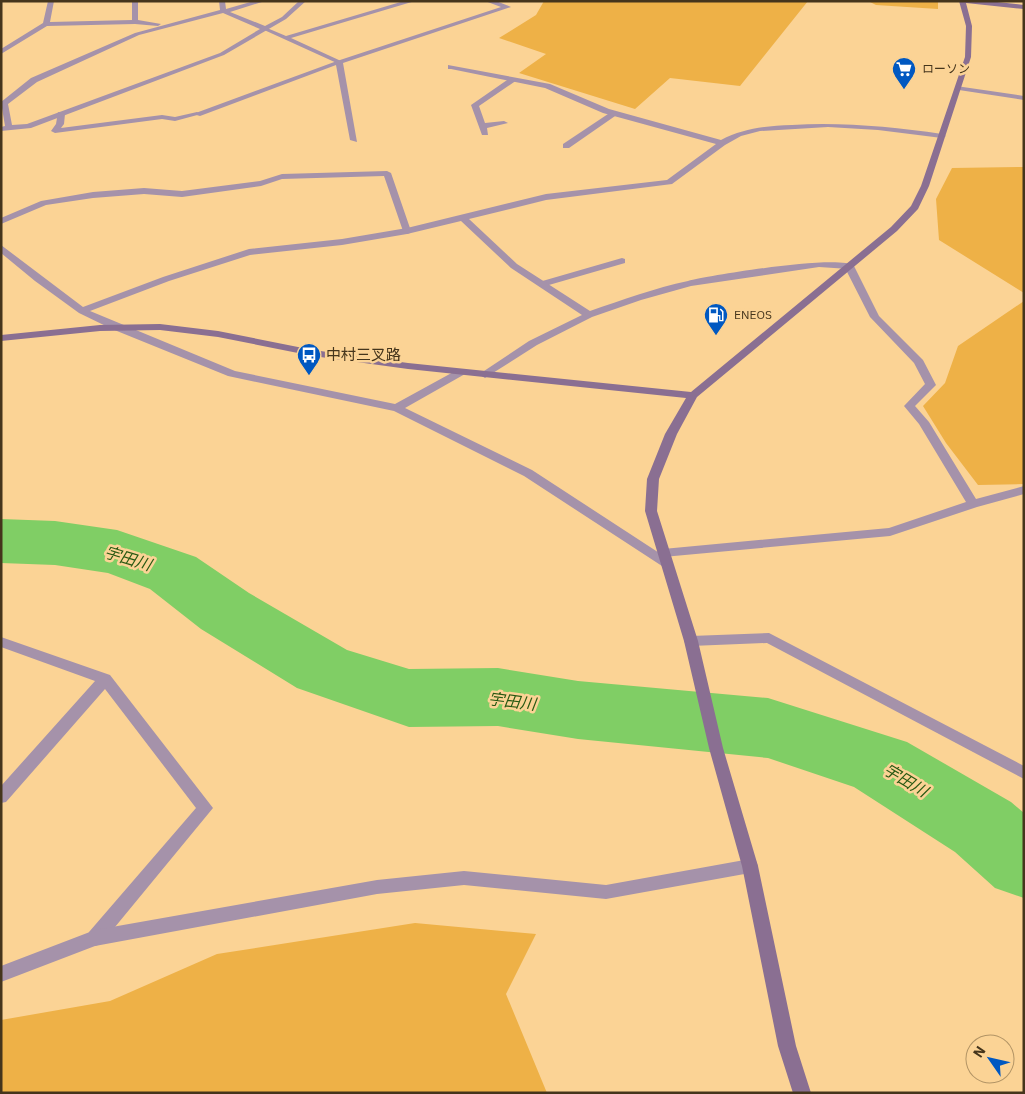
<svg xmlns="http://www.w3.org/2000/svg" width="1025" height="1094" font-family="'IBM Plex Sans','Noto Sans JP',sans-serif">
<rect width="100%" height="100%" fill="#fbd395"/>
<!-- green -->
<path fill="#eeb147" d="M544,1H808L740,86L670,78L635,109L519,73L546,54L499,38L536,15Z
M868,1H938V9L876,5Z
M1024,167V293L939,240L936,199L952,168Z
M1024,301V484L978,485L946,443L923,406L945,383L958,346Z
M415,923L536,934L506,994L547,1093H1V1020L110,1001L217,954Z"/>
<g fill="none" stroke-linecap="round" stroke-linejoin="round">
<!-- river -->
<path fill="#80ce65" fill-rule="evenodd" d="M1,519L55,521L117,530L196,557L249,593L347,650L409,669L498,668L578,681L768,698L907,742L1011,802L1024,813V898L995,888L955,852L854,787L768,758L578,739L498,726L409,727L297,688L201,629L150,589L108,573L55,565L1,563Z"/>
<!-- lane -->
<path fill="#a592aa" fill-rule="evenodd" d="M404,1H415L291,38L341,61V63L339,64L262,29L267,28L286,36Z
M510,78L517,80L479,106L485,123L504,121L508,123L487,128L488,135H482L471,105Z
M58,112L65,114L64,124L61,128L162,115L175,117L197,112L201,114L175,121L162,119L55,133L51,131L56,124Z
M611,112L618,114L569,148H563V144Z
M387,171L391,173L411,231L410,233L407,234L403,231L384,176L282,179L261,186L182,197L144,194L93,198L46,205L1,224V218L41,201L93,192L144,188L182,191L260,181L282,174Z
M622,258L625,259V263L542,287L537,284L539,282Z
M849,263L854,266L879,316L923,360L936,385L915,406L929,422L976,499L1024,486V494L977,507L890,536L663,557L659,556L657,553L659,550L663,549L889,528L966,502L919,424L904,406L925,384L914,363L870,317L844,266Z
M769,633L1024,766V779L767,643L691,646L686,645L684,641L686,637L691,636Z
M1,637L110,675L213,808L101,944L95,946L89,944L87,938L89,932L196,808L105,689L6,802L1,803V786L95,681L1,647Z"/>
<!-- street -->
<path fill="#a592aa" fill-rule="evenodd" d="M48,1H54L50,22L132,20V1H138V20L161,24L158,26L135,24L47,26L1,54V49L43,23Z
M219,1H225L226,9L254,1H265L230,12L265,26L282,17L299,1H306L286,19L224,55L31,128L1,131V127L5,126L1,102L31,78L135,33L220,10ZM223,13L260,29L220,53L27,124L12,125L8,104L37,82L139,35Z
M485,1H496L511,7L343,63L357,142L350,140L336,65L200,116L193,114L337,61L501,7Z
M448,65L550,84L609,109L721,140C744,128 766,126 792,125C843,122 892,127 942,134L946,136L942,138L878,130L828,127L760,131L741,136L725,145L672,184L546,200L469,219L517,264L590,311C622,300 655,288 688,281C712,275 840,254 854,266L849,269L819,267L691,286L641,300L592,317L537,345L485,378L480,375L481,373L529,341L582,315L511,268L461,221L407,234L342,245L250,255L169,281L90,311L235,371L395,404L457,370H465L466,372L465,374L405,408L532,470L670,560L672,563L670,566H662L524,476L394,411L228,376L112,329L79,313L35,281L1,253V245L83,307L163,277L249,249L342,239L407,228L546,194L667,180L716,144L603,113L545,88L451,69H448Z
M956,86L1024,96V100L959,90H956Z
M750,859L756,861L758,866L756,871L750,873L606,899L464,885L377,894L95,946L1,982V966L95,930L377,880L464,871L606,885Z"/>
<!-- secondary -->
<path fill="#8a6f92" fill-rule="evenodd" d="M959,1H988L1024,5V9L966,3L972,26L971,57L929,186L918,209L897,231L697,397L677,434L659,479L657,511L698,641L723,748L758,866L796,1046L811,1093H793L778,1046L742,866L709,748L684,641L645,511L647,479L665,434L686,398L408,369L313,356L218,337L160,330L100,331L1,341V335L100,325L160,324L218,331L313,350L408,363L691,392L891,227L911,206L921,186L965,57L966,26Z"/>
</g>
<!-- icons -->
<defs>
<g id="supermarket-pin" transform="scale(1.25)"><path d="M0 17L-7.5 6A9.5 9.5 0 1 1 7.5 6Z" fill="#0058c1" stroke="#fbd395"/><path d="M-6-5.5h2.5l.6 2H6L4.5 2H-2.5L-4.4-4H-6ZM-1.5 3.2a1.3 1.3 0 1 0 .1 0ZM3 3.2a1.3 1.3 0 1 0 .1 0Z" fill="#fff"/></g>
<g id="fuel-pin" transform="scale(1.25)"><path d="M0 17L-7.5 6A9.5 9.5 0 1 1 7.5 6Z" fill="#0058c1" stroke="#fbd395"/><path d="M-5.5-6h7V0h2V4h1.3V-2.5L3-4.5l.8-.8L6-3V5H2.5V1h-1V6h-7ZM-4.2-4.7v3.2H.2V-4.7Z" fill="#fff"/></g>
<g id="bus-pin" transform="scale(1.25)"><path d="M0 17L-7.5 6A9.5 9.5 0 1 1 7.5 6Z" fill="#0058c1" stroke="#fbd395"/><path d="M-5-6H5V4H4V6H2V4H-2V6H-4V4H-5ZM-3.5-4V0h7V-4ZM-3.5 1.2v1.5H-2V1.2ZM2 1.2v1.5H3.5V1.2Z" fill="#fff"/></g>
</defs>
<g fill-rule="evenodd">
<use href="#supermarket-pin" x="904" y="69"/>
<use href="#fuel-pin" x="716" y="315"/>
<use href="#bus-pin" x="309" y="355"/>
</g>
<g text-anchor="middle" stroke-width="5" stroke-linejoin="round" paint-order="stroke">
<!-- far-poi labels -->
<g font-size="12" fill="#45351c" stroke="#fbd395" text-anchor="start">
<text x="922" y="73">ローソン</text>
<text x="734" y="319">ENEOS</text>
</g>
<!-- poi labels -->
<g font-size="15" fill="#45351c" stroke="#fbd395" text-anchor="start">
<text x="326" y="360">中村三叉路</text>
</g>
<!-- water labels -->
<g font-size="16" font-style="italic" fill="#285913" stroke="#fbd395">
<text transform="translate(128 558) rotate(17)" y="6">宇田川</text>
<text transform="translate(512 701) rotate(7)" y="6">宇田川</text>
<text transform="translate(906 780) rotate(31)" y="6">宇田川</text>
</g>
</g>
<!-- border -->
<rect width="1025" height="1094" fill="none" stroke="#45351c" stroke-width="5"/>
<!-- north arrow -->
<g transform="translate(990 1059) rotate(304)"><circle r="24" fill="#fbd395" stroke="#b29465"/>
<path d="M0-4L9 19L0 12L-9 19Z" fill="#0058c1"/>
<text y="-8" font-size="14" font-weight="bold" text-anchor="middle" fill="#45351c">N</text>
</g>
</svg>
